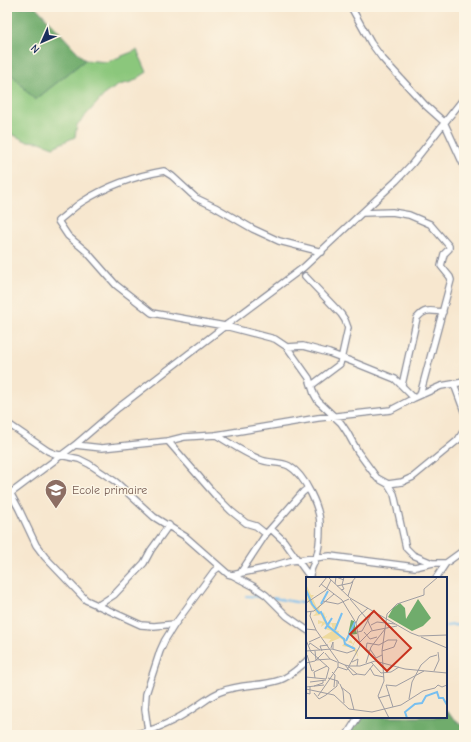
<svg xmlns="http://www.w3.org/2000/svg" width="471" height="742" font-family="'Comic Neue',sans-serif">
<rect width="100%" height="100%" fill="#fcf5e5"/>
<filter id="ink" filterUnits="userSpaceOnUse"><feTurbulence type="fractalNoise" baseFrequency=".025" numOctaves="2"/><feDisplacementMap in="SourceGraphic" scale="8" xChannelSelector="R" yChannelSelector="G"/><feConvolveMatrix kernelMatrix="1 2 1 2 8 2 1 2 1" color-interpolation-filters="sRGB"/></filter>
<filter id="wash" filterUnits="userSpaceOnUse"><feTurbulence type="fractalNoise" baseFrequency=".012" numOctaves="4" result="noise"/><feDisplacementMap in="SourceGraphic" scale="16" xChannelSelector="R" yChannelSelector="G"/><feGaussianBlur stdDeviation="0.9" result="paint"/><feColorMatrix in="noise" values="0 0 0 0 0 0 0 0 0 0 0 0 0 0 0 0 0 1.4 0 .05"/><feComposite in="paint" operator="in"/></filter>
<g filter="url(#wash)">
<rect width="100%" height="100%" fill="#f7e7cf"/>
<!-- green -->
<path fill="#8bc77c" stroke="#537b6d" d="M137,50L147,72L132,82L119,85L106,93L77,125L75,137L53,147L40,142L26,141L7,132V69L35,100L85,60L107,62Z"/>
<!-- forest -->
<path fill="#70ac6c" stroke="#466e65" d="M7,7H36L85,60L35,100L7,69Z
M446,711L464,727V735H344L356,717H446Z"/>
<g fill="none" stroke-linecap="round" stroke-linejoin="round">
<!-- stream -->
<path stroke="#78bff0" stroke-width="2" d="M246,596L265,597
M273,598L307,604
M446,626L454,625L464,626"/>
</g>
</g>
<g filter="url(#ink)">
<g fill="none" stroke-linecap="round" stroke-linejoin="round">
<!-- street casing -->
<g stroke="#898b96" stroke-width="8">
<path id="street" d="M351,7L371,43L382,58L425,105L444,122L464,166
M363,213L392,212L409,215L430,224L449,246V249L444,254L441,266L450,277L451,280L420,395
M322,252L279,241L253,229L215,207L196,198L172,176L164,171C135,176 107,186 82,202C74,207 66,215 58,221L68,236L87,252L116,285L152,313L225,326L275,339L287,347L309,378L314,394L318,401L341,423L347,432L358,452L377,478L388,484L402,482L413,477L458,440L464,430
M305,276L341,314L345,320L348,328L340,364L312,385
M287,347L303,346L329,353L353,362L395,379L414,398
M454,384L464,411
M402,385L417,318C425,308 431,311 443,312
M7,423L48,451L55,454L79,459L89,464L116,482L154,517L186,537L228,574L232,575L266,568L290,561L330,556L415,567L433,563H446
M216,435C230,443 244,453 259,459C268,464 280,461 289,466C305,475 321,509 320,527C320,536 319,549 316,558C314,565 309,570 310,578
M168,441L215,495L231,511L246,523L256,526L266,534
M75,445L102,448L168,441L184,437L216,435L318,418L391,410L414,398L441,386L464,382
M388,484L394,494L406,548L413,555L432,563
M7,487L19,509L36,545L45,557L86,600L141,625L154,626L175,624
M7,496L75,445L118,408L225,326L304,267L396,181L412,164L464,98
M271,529L284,541L309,576
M241,572L266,534L303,492L308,488
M232,575L253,586L266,595L287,616L307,630
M436,578L446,563L464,550
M97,606L114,595L144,563L151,550L169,525
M148,731L145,709L146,694L160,651L165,640L175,624L214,571L219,567
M131,735C154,731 177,720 197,706C205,701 212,695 220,692C241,683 260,687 280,680C291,676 298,668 307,661
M347,735L358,717"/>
</g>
<!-- street -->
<use href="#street" stroke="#fff" stroke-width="5.5"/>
</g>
</g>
<!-- icons -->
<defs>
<g id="school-pin" transform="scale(1.15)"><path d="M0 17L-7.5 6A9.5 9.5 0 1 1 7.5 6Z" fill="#8d6e63" stroke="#fcf5e5"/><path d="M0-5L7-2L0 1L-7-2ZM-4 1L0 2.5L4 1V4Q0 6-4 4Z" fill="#fff"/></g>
</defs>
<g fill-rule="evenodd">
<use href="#school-pin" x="56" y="490"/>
</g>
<g text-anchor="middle" stroke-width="3" stroke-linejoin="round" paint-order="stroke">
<!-- education labels -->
<g font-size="12" fill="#785e54" stroke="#fcf5e5" text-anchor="start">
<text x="72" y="494">Ecole primaire</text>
</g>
</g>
<!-- overview -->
<g transform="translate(306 577)">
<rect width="141" height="141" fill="#f7e7cf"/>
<path d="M112,22L125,41L117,49L106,54L82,40L87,31L94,26L99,31L100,42ZM45,43L48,44L51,57L42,58Z" fill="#70ac6c"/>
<path d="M1,9L5,18H8L5,22H7L11,31L16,25L13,32L16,38L18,35L19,40L21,39L19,43L21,48L25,45L24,49L27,52L25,46H31L29,53L33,54L32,58L39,61L40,66L46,70L47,67L42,65L45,63L47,67L49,63H50L47,69L51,73L52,80L47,71L36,69L39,65L34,61L22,66L25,62L15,61L26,54L19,52L21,50L19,47L15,50L16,46L12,47V43L18,45L15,38L7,39L10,36L0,21Z" fill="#eeda9e"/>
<path fill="none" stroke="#78bff0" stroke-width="2" d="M0,13L6,27L13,36L15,35L22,49L38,62L39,67L49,72M15,27L22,14M19,52L26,41M29,53L36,36M40,64L49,45M101,141L99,135L109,127L116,126L120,119L131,115L133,121H137L141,128"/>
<path fill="none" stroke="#9f9da2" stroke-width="1" d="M22,0L44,21L105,56L113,59L141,58M15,7L36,23L50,46L54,69L43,89L39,88M29,7L30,0L38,3M31,9L45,6L50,0M13,10L21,0M35,13L38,12L36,8L38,0M42,19L47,4M44,22L61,42M17,24L32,27L43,22M0,26L20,13L25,3M0,35L8,34L28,17M5,35L4,39L10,53M61,42L66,53M50,46L53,39L62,31M65,48L71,45L89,47M0,52L10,53L32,84V90L12,119M52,55L56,54L67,34M58,55L64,62L71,60M115,60L141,71M0,63L5,75L23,91L20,102M3,65L14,60M54,65L65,54L91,49M3,68L4,66L14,73M25,71L27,65V72M64,72L70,81L76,78M0,74L26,72L41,76L49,73M9,74L10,83L24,82M16,74L14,69L22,68M63,74L60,72L61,66L73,68L82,63H91L88,70L76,74M19,76L24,82L31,85M1,78L6,94L8,93M32,85L39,88L47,98L51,97M46,85L52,82L51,89M65,85L75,96L85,95L93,90M0,86L9,84L18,75M60,86L65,70L79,52M32,90L41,93L43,89H54L69,84L99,92L141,96M43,90L51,97L59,98L67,88M64,91L68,98L78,100M128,94L133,83L132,75M26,95L29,98L28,110M0,100L20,102M9,101L8,95L21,89M22,101L32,104L33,107M4,105L20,103M34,107L37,114L38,126M80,108L90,109L118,94M80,108L87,130M8,109L17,106V103M0,110L18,108M35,110L44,117L48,133M0,112L28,118L43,132L66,135L95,128L117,114L129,111L132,108L136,110L141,108M0,116L4,117V109M8,116L13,122L20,118L31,109V104M72,121L84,118M103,122L106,105L115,88L124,80L131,78M83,141L72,119L78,104L76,74L81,37L91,27L118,18V12L132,0"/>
<path fill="#c8321e" fill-opacity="0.15" stroke="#c8321e" stroke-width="2" d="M68,34L105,71L81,94L44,57Z"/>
<rect width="141" height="141" fill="none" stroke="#1b2f5e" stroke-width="2"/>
</g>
<!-- margin -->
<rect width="471" height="742" fill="none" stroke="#fcf5e5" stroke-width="24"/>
<!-- north arrow -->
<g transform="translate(42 42) rotate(225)" stroke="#fcf5e5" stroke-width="3" paint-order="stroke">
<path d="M0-3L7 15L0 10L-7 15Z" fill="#1b2f5e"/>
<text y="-6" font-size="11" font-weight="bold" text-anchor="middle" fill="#1b2f5e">N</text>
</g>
</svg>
